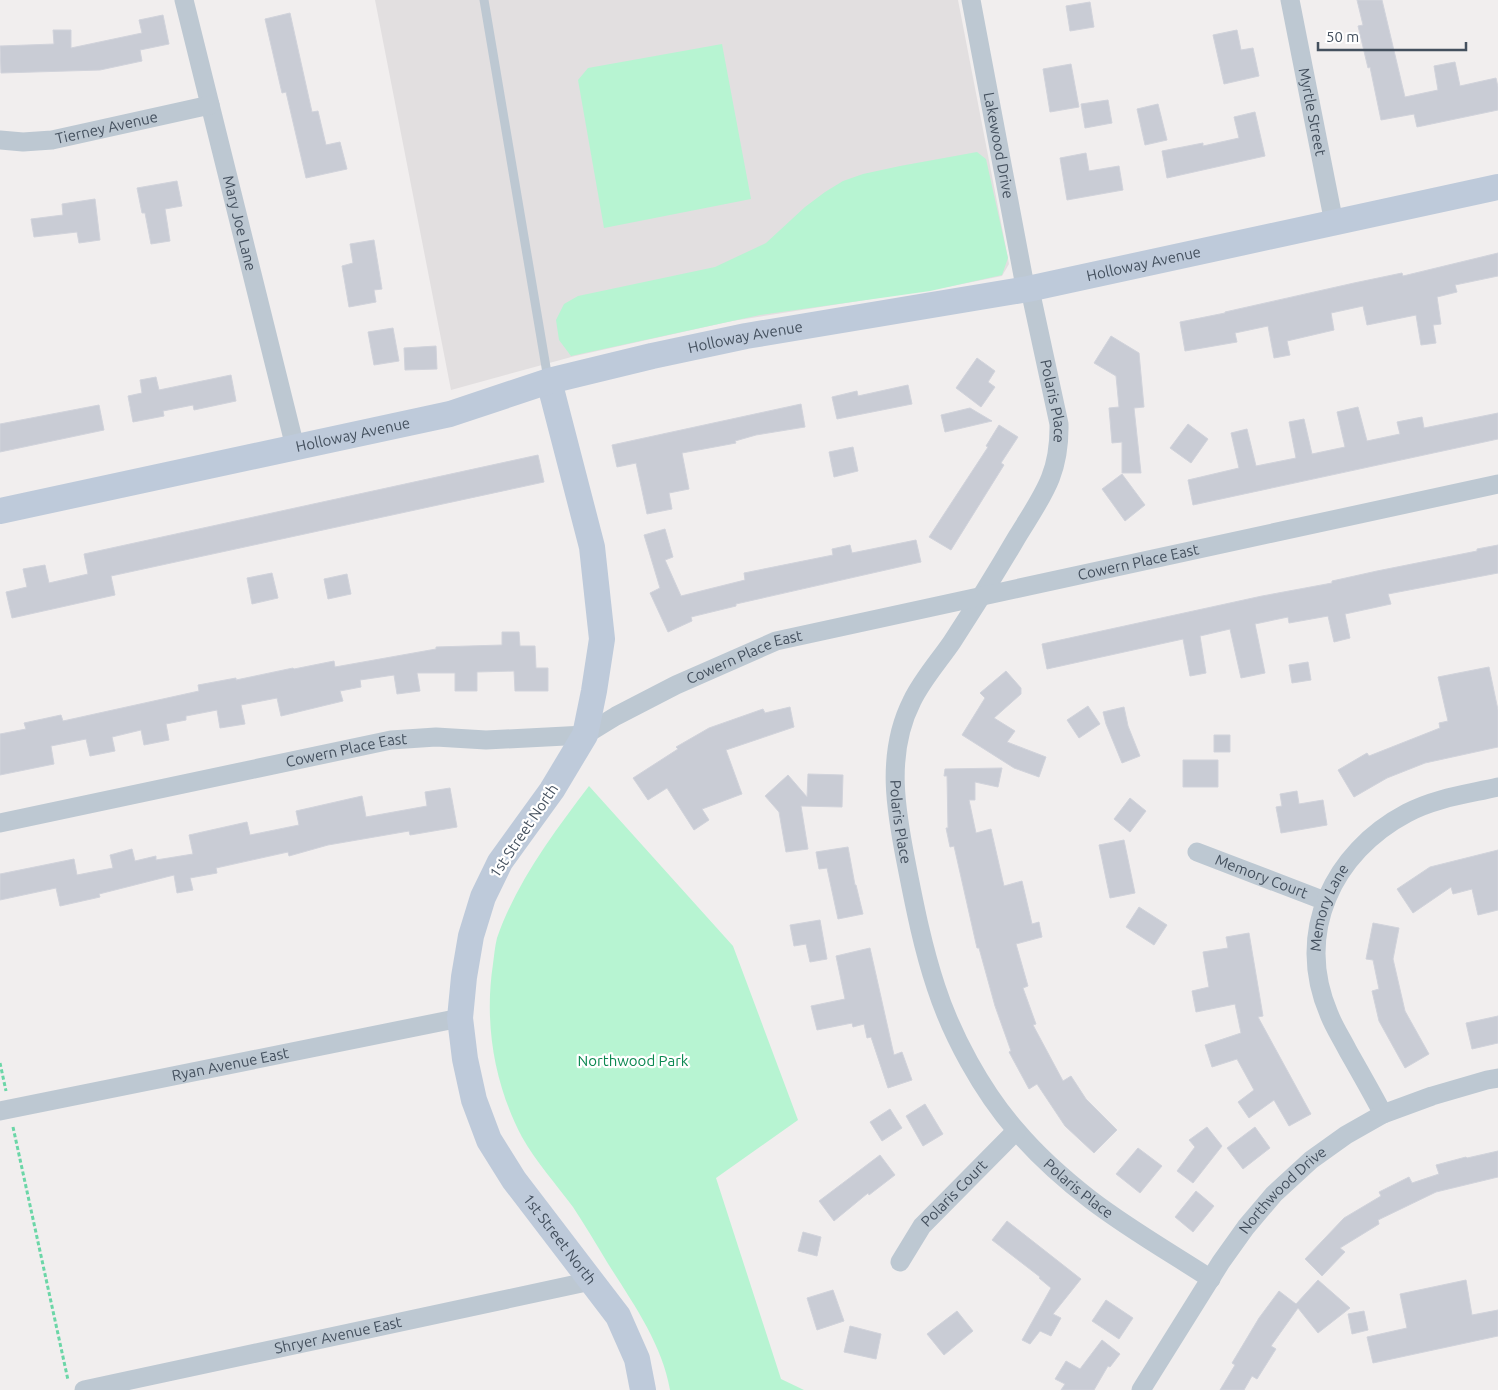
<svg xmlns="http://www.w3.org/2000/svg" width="1498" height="1390" font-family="Ubuntu,sans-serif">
<rect width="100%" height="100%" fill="#f1eeee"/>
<!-- education -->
<path fill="#e2dfe0" d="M375,0H958L1009,264L1002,276L947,287L732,321L575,356L451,390Z"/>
<!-- green -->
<path fill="#b7f4d2" d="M722,44L751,199L604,228L578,80L588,68Z
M977,152L986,159L1008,258L1002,275L930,291L760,315L571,356L559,340L556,320L564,304L578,296L715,267L766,243L805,207L825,192L843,181L863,174L900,166Z
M589,786L733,946L798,1120L716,1178L781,1379L804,1390H670C662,1343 632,1302 607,1262C596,1244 585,1225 573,1207C556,1184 536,1162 522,1137C494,1084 484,1023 493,964C494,956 495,946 497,938C516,883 554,832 589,786Z"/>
<!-- building -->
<path fill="#c9ccd5" stroke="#d1d3db" d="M1357,0H1382L1405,97L1438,90L1434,66L1455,62L1460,86L1496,78L1498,87V110L1417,127L1414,114L1381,120L1370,67L1368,68L1358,26L1363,25Z
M1090,2L1094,27L1070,31L1066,6Z
M290,13L312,112L318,111L326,145L340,142L347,169L306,178L286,92L282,93L265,19Z
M163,15L169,44L140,50L142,61L100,70L1,73L0,46L54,44L53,30H71V48L142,33L139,20Z
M1237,30L1241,50L1253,48L1259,76L1224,84L1213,35Z
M1071,64L1079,107L1050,112L1043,69Z
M1108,100L1112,123L1085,128L1081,104Z
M1158,104L1167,140L1145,145L1137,109Z
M1255,112L1265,156L1167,178L1162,151L1203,143V146L1239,138L1234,117Z
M1086,153L1089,171L1119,166L1123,190L1067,200L1060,158Z
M177,181L182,206L165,209L170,241L151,244L145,213H142L137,188Z
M95,199L100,240L79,243L77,232L34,237L31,219L63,215L62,204Z
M374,240L382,289L374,290L376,302L349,307L342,266L353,263L350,244Z
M1498,253V276L1455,285L1457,292L1437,297L1441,324L1433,325L1436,343L1421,345L1416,315L1367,325L1363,306L1331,313L1334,330L1287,341L1290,355L1274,358L1268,326L1235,333L1237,342L1185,351L1180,322L1225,313V312L1354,283L1402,273L1403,276Z
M393,328L399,361L374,365L368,332Z
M1111,336L1139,353L1144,407L1134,408L1141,473H1122V442L1112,443L1109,408L1119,407L1116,376L1094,363Z
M436,346L437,369L405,370L404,348Z
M977,358L995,371L988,382L995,387L981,407L956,388Z
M231,375L236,401L194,410L193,405L163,411L164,416L133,422L128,396L142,393L140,380L156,377L159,390Z
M908,385L912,404L837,419L832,397L857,391L858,396Z
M801,404L805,427L756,435L735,441L736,443L682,453L689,489L669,493L672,509L647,514L636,463L617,467L612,445Z
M99,405L104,430L0,452V424Z
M1358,407L1367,441L1400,434L1397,422L1422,417L1424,428L1498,413V439L1193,505L1188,480L1239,468L1231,433L1247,429L1256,466L1296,458L1289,422L1304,419L1312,454L1345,447L1337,412Z
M970,408L992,421L945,432L941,415Z
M1188,424L1208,439L1191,463L1170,448Z
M999,425L1018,437L1001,463L1004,465L951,550L929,537L988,447L986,446Z
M853,447L858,471L834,477L829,452Z
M538,455L544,482L111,576L115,595L12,618L6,592L27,587L23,569L45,565L49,583L88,574L84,554Z
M1122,474L1145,505L1125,521L1102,489Z
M665,529L673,557L665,560L681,596L745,580L744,573L833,555L832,549L850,545L852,553L916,540L921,562L736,604V606L691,617L692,621L668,632L650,593L660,588L644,535Z
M1498,545V573L1388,594L1391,604L1345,614L1350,638L1334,642L1328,616L1289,623L1288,617L1255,624L1265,673L1241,678L1230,629L1200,636L1206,673L1190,676L1183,639L1047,669L1042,644L1262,596L1332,583V581L1377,571L1477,551V549Z
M272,573L278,598L252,604L247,578Z
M347,574L351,594L328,599L324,579Z
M502,632H519L520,646H535L536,668H548V691H515L514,671L477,672V691H455V673H417L420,691L397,694L394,675L360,680L361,687L340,691L343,701L281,716L277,698L241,705L245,724L220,728L217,710L186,716V720L166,724L169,740L144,745L141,730L112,737L115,751L90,756L86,739L51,746L54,764L0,775V734L26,729L24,723L61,715L63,721L199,691L198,685L236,678V680L293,668L294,669L334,661L335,667L436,649V647L502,645Z
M1308,662L1311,680L1292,683L1289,665Z
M1489,667L1498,710V747L1425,763L1387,778L1354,797L1338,770L1367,753L1369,756L1440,728L1439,723L1448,721L1438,677Z
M1006,671L1021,688V694L994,718L1015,731L1007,742L1046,757L1039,777L1014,768L962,735L985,698L980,693Z
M1088,706L1100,724L1079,738L1067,720Z
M790,707L794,727L726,750L742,794L702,809L709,820L694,830L667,788L648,800L633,778L678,749L676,747L709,728L763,709L765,713Z
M1124,707L1128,726L1140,756L1122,763L1106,724L1103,712Z
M1214,735H1230V752H1214Z
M1183,760H1218V787H1183Z
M1002,768L998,787L975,782V800H969L976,833L991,829L1004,886L1022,881L1032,924L1039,922L1042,937L1016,944L1028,986L1023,988L1036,1024L1033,1025L1063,1081L1071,1076L1086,1099L1117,1130L1094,1153L1065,1126L1037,1084L1029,1089L1009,1052L1011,1051L995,1006L979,948H977L954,846L950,847L946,828H948L947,776H944L945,769Z
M808,774L843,775L842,807L801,806L808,849L786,852L779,812L765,796L788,775L807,797Z
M450,788L457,827L410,835L409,831L328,845L289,856L288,852L216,868L217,873L190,878L193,890L177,893L174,875L99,894L100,897L60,906L56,888L0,900V874L74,859L77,875L113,868L110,855L132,849L135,861L156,856V860L193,854L189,835L247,822L250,835L299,825L296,811L362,796L366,817L427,806L425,792Z
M1297,791L1299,804L1323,800L1327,825L1281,833L1276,807L1282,806L1280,794Z
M1130,798L1146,811L1130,832L1114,819Z
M1124,840L1135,893L1110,898L1099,845Z
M848,847L855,885H856L863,914L838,919L827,868L819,869L816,852Z
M1498,850V910L1478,915L1472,889L1453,894L1451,887L1413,913L1397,889L1430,867Z
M1139,907L1167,925L1154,945L1126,927Z
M820,920L827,959L810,962L806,944L794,946L790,925Z
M1373,923L1399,928L1393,959L1405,1011L1429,1054L1405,1068L1379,1021L1372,991L1379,989L1373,960L1366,959Z
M1249,933L1263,1016L1258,1017L1311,1114L1289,1126L1274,1100L1249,1118L1238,1102L1254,1090L1237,1059L1212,1067L1205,1045L1241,1033L1235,1004L1196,1012L1192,991L1209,987L1203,952L1228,948L1226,937Z
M870,948L894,1055L902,1052L912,1080L888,1088L871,1037L867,1038L864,1024L853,1027L852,1023L817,1030L811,1006L845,999L836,956Z
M1498,1016V1043L1472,1049L1466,1023Z
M925,1104L943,1134L923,1146L906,1116Z
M890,1109L902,1128L882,1141L870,1122Z
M1207,1127L1222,1146L1193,1183L1177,1171L1195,1147L1189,1140Z
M1255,1127L1270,1148L1243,1169L1227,1148Z
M1138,1148L1162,1166L1140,1193L1116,1174Z
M1498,1151V1177L1436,1192L1378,1220L1379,1224L1340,1248L1345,1252L1322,1276L1305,1259L1344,1218L1381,1196L1379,1192L1409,1177L1412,1183L1439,1174L1436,1165L1466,1157L1467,1158Z
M880,1155L895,1175L869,1195L868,1193L834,1221L819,1201Z
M1196,1191L1214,1206L1193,1232L1175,1217Z
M1007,1221L1081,1279L1053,1314L1061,1318L1051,1336L1040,1331L1030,1344L1022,1340L1051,1288L1039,1278L1040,1277L992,1240Z
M803,1232L821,1237L817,1256L798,1251Z
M1318,1280L1350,1308L1318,1333L1298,1308L1271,1346L1276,1349L1257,1379L1252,1376L1244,1390H1220L1235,1365L1232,1363L1259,1318L1279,1291L1296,1304Z
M1466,1280L1472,1315L1498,1310V1336L1373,1363L1367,1337L1407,1328L1400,1294Z
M833,1290L844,1321L817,1330L807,1298Z
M1106,1300L1133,1318L1119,1339L1092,1321Z
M957,1311L973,1331L944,1355L927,1334Z
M1364,1311L1368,1330L1352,1334L1348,1314Z
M850,1326L881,1334L876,1359L844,1352Z
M1102,1340L1120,1354L1110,1367L1108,1366L1094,1390H1061L1065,1384L1055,1379L1066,1361L1080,1369Z"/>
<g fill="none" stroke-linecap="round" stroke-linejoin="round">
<!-- path -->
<path stroke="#6bd6a7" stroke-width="3" stroke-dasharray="4 2.5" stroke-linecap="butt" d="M0,1063L6,1091
M13,1127L68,1380"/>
<!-- lane -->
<path stroke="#bdc8d2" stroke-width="9" d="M484,0L548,379"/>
<!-- street -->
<g stroke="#bdc8d2" stroke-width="19">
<path id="s1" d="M184,0L295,447"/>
<path id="s2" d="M971,0L1024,281L1032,299L1059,424C1060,475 1042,496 1017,537C996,573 975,607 952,642C939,661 922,680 912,701C885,754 896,812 907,867C915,908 923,948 936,987C952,1036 982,1091 1016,1130C1038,1156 1064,1179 1091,1200C1129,1229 1171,1253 1211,1279"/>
<path id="s3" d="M1290,0L1334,223"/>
<path id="s4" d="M0,140L23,142L52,140L210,105"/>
<path id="s5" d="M0,823L391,740L436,737L486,740L585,735L616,716L676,685L776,641L1498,484"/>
<path id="s6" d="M1197,852L1325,901"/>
<path id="s7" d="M0,1111L460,1018"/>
<path id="s8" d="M1383,1114C1372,1093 1360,1072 1348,1051C1342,1039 1334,1027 1329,1014C1294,933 1333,852 1407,813C1435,798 1468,794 1498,787"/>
<path id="s9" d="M900,1262L922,1226L1016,1131"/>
<path id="s10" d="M84,1390L591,1281"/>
<path id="s11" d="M1141,1390L1221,1262L1246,1227L1274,1194L1311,1160L1346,1135L1383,1114L1432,1096L1487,1080L1498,1078"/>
</g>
<!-- secondary -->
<g stroke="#becada" stroke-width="26">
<path id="s12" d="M549,381L592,547L602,639L594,691L585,735L552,790L500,862L483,897L471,936L464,977L460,1018L465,1059L474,1100L489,1140L514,1180L618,1316L637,1359L643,1390"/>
<path id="s13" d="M0,511L450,414L549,381L652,356L746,336L1028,289L1498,187"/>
</g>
</g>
<g text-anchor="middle" stroke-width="4.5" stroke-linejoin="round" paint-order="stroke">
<!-- street labels -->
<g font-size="15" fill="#44505e" stroke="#fff">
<text dy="5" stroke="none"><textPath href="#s3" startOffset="114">Myrtle Street</textPath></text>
<text dy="5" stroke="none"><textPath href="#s4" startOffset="108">Tierney Avenue</textPath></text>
<text dy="5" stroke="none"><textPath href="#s2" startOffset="148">Lakewood Drive</textPath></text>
<text dy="5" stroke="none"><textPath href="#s1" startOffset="230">Mary Joe Lane</textPath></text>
<text dy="5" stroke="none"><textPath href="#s13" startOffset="1171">Holloway Avenue</textPath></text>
<text dy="5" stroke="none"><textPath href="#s13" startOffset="766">Holloway Avenue</textPath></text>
<text dy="5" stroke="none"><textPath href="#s2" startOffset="410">Polaris Place</textPath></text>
<text dy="5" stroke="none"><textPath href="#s13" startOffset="361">Holloway Avenue</textPath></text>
<text dy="5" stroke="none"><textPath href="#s5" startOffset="1178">Cowern Place East</textPath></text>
<text dy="5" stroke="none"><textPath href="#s5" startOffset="772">Cowern Place East</textPath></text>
<text dy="5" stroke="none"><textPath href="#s5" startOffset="354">Cowern Place East</textPath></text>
<text dy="5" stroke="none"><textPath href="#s2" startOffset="875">Polaris Place</textPath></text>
<text transform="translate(524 831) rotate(-56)" y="5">1st Street North</text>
<text dy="5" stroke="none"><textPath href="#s6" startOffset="69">Memory Court</textPath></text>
<text dy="5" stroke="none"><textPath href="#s8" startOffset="224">Memory Lane</textPath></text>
<text dy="5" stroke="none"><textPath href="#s7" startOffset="235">Ryan Avenue East</textPath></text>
<text dy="5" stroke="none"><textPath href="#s2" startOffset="1295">Polaris Place</textPath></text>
<text dy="5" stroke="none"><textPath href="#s11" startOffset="246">Northwood Drive</textPath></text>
<text dy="5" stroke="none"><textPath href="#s9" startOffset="88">Polaris Court</textPath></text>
<text dy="5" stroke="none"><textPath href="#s12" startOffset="925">1st Street North</textPath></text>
<text dy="5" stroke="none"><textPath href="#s10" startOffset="260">Shryer Avenue East</textPath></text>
</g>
<!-- park labels -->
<g font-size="15" fill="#0c8851" stroke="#fff">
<text x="633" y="1066">Northwood Park</text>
</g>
</g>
<!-- scale -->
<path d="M1318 42v8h148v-8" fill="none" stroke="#44505e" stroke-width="2.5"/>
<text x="1326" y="42" font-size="15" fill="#44505e" stroke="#ffffff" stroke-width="4" paint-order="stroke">50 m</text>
</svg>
